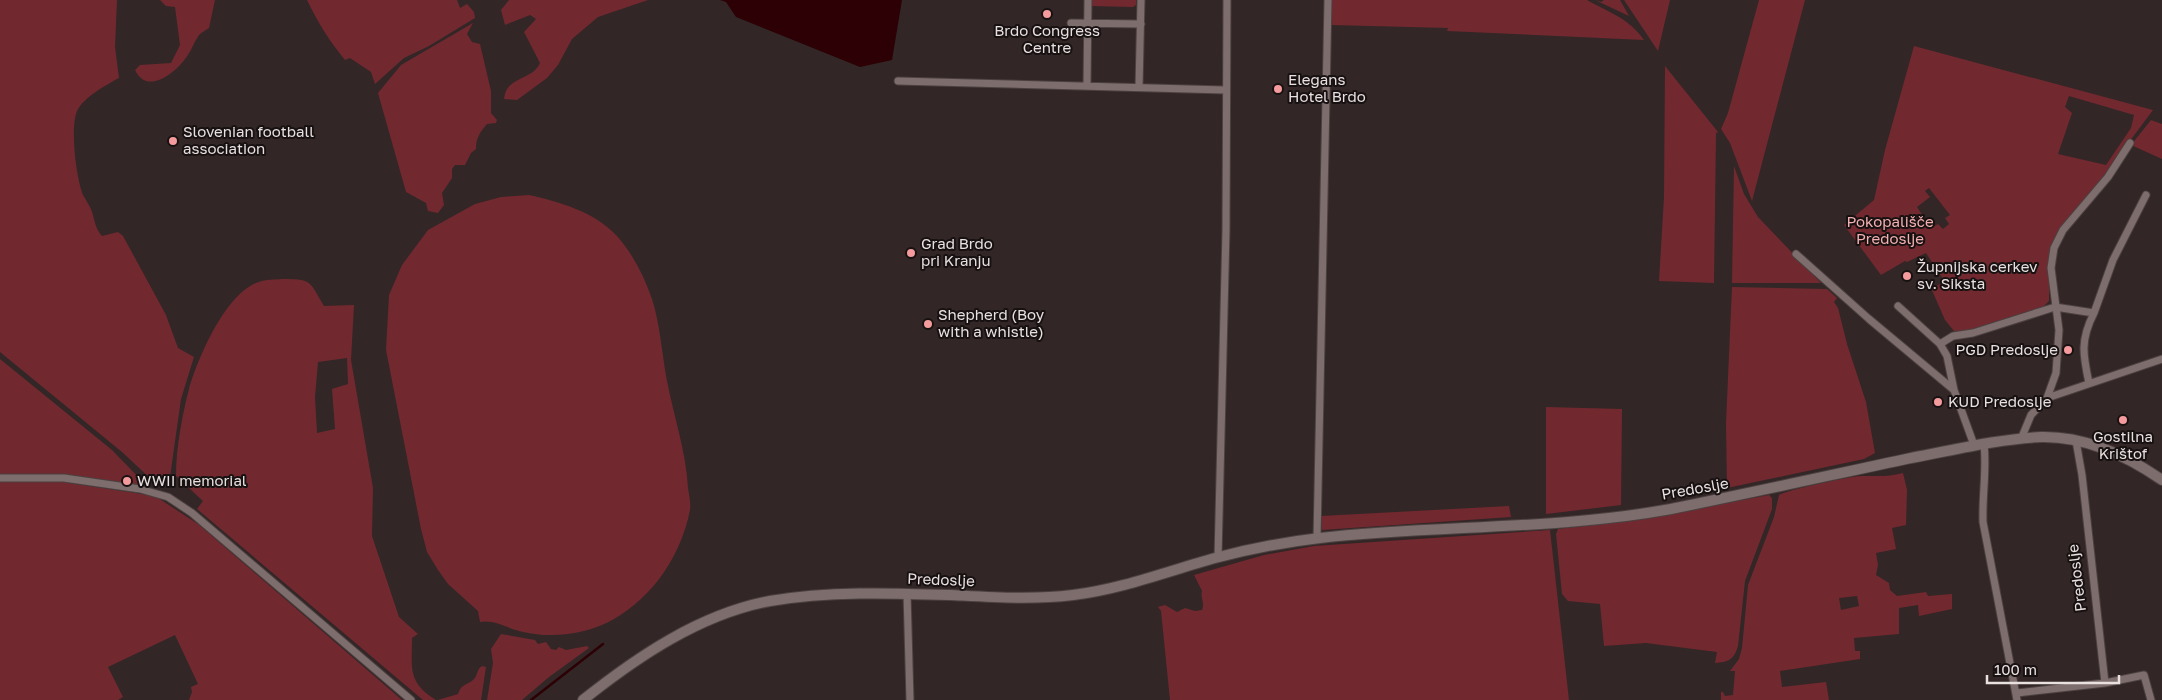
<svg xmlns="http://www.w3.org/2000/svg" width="2162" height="700" font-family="'Golos Text',sans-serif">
<rect width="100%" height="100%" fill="#332626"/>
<!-- green -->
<path fill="#71292f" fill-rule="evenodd" d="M0,0H117L115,47L119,78C106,85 84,97 77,111C70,128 76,177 83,195C86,200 90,206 92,212C95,221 95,228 102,236L118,232L123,236L166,315L178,348L194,357L181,399L170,477L162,484L152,480L122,452L0,352Z
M160,0H215L209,28C206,30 202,32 199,35C194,42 191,52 185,59C174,74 147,95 135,70L140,65L171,63L180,45L175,7L166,6Z
M307,0H457L460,8L467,4L474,12L475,18L429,46L404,58L375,84L371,72L350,58L345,60C330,42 317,21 307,0Z
M509,0H648L598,17L572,39L558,65L547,78L517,100L504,99C506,76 532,81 540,63L524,32L536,19L530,15L505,25L501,10Z
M1091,0H1136V5L1133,7L1091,6Z
M1332,0H1587C1608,12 1629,18 1644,40L1447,31L1448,28L1332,25Z
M1595,0L1601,2L1604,0H1620L1629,16Z
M1624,0H1670L1658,51Z
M1759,0H1805L1752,201L1730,143L1721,129L1728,113Z
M473,23L467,34L472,42L480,44L491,91V113L497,120L496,123L487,124C480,132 476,138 476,149L471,153L465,165H455L452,169V178L442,193L444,205L438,213L428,211L426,203L406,192L378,93L401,65Z
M1914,46L2153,110L2088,197L2060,229L2049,256V301L2043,307L1967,331H1954L1945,320L1931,288L1945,282L1926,253L1907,262L1905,261L1881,275L1844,225L1874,200L1885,150ZM2069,96L2134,115L2131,128L2106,165L2058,154L2072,113L2065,107ZM1929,188L1950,215L1945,218L1949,224L1943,229L1938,224L1931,228L1917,207L1930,197L1925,191Z
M1665,66L1718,132L1716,133L1714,283L1659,281L1664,197Z
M2151,120L2162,124V159L2131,145Z
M1734,166L1744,194L1758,217L1821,283H1732Z
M529,195C560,202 595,212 617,236C633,254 644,276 652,299C660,324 662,354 667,381C674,417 686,451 688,488C689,495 691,503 690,510C681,555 654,596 614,619C588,634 553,639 523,632C508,629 495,619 480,622L478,611L448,584L438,570L427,552L421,529L386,350L389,295L402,265L428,230L475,204L501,197Z
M282,279C313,279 309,281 324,306L354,305L351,360L373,488L372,536L399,617L418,634L412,638C412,668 407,682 436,700H423L197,509L203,501L176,476C176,448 182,416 189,389C198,358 226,292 259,282C266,279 275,280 282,279ZM347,358L348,384L332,389L335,429L317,433L315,397L318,362Z
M1732,287L1827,289L1837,298L1834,302L1838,308L1847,344L1866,402L1875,453L1864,459L1727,488L1726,423Z
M0,359L112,450L146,485L0,475Z
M1546,407L1622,409L1621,505L1546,514Z
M1903,473L1907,490L1906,525L1892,528L1896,549L1876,553L1878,565L1876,575L1889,583L1890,590L1897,596L1926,592L1928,596L1952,594V609L1919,616L1918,605L1899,608V634L1854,638L1855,651H1860V659L1780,671L1782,687L1826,682L1829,700H1721V692H1723L1725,696L1733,695L1735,671H1730L1739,659L1742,648L1748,585L1774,517L1779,495C1787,490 1854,475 1864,476C1878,476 1889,477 1903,473ZM1857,596L1859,606L1841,610L1839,598Z
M0,481L63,482L155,496L198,524L402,700H189L192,692L191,687L198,684L175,635L108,667L123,697L118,700H0Z
M1769,495L1772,498V509L1745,581L1738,646C1734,660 1728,662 1715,663L1717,652L1646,643L1604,646L1600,604L1568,601L1562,594L1556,534L1558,529L1653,517Z
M1509,506L1511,517L1322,530L1321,516Z
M1550,530L1569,700H1170L1161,611L1158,607L1165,605L1177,612L1185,608L1195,611L1202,610C1205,602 1200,598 1202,591L1194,575L1264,555L1314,546Z
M501,634L535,640L538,644L546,642L551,649L556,650L559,647L566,650L587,646L589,648L549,677L522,700H487L493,663L491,649Z
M482,666L486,667L481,700H438L458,694C461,684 467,685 473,680C478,676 476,670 482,666Z"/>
<!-- water -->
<path fill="#2c0004" d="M720,0H902L892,60L860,67L736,17L726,2Z"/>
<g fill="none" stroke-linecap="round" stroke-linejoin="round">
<!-- stream -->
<path stroke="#2c0004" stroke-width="2.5" d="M531,700L603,644"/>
<!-- street casing -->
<g stroke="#4c4141" stroke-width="9">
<path id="street" d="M1071,23L1141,24
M898,81L1225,90
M1087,86L1088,0
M1139,87L1141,0
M1796,254L1869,319L1954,390L1974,445
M1898,306L1940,344
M2089,383C2083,355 2080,340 2094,313
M1954,390L1947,356L1940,344L1953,336L1973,333L2055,307L2094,313L2113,260L2146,195
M2047,398L2056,373L2059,330L2051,268L2054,248L2063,230L2108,177L2130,143
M2021,439L2031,415L2047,398L2162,359
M2076,441L2082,475L2105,683
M1984,444C1987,469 1982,496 1983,522L2017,700
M0,478H64L140,489L168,497L192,513L411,700
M1317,538L1328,0
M1218,558L1226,230L1227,0
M907,593L910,700
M2017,693L2105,683L2144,675L2151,700"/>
</g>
<!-- secondary casing -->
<g stroke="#4c4141" stroke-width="12">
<path id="secondary" d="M583,700C637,657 700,614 770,601C828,591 891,593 950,595C990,597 1032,600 1073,595C1122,589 1168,571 1215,558C1249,549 1285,542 1320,538C1435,525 1556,530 1671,509C1751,493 1831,475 1911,458C1954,450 1997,439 2041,437C2085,436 2126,455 2162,480"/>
</g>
<!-- street -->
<use href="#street" stroke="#7e6d6d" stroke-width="7"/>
<!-- secondary -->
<use href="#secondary" stroke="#7e6d6d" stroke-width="10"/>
</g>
<!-- markers -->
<g fill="#f59b9d" stroke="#171111" stroke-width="2">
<circle cx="1047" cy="14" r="5"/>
<circle cx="1278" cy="89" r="5"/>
<circle cx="173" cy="141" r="5"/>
<circle cx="911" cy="253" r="5"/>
<circle cx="1907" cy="276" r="5"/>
<circle cx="928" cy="324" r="5"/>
<circle cx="2068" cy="350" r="5"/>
<circle cx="1938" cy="402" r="5"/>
<circle cx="2123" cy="420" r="5"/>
<circle cx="127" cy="481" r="5"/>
</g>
<g text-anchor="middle" stroke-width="4" stroke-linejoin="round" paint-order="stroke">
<!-- poi labels -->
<g font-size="15" fill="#e9e0e0" stroke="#171111" text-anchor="start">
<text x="1047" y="36" text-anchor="middle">Brdo Congress<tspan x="1047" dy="17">Centre</tspan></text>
<text x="1288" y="85">Elegans<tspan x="1288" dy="17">Hotel Brdo</tspan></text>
<text x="183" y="137">Slovenian football<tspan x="183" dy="17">association</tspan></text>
<text x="921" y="249">Grad Brdo<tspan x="921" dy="17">pri Kranju</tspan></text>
<text x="1917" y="272">Župnijska cerkev<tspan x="1917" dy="17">sv. Siksta</tspan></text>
<text x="938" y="320">Shepherd (Boy<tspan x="938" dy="17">with a whistle)</tspan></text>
<text x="2058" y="355" text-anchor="end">PGD Predoslje</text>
<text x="1948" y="407">KUD Predoslje</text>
<text x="2123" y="442" text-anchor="middle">Gostilna<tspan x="2123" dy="17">Krištof</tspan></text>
<text x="137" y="486">WWII memorial</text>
</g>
<!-- park labels -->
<g font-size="15" fill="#f4b0b1" stroke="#171111">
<text x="1890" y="227">Pokopališče<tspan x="1890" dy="17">Predoslje</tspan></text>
</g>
<!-- street labels -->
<g font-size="15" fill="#e9e0e0" stroke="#171111">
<text transform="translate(1695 489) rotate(-10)" y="5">Predoslje</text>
<text transform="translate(2077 578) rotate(-97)" y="5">Predoslje</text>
<text transform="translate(941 580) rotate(2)" y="5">Predoslje</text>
</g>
</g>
<!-- scale -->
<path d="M1987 675v8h132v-8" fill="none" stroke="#e9e0e0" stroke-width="2.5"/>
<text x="1994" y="675" font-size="15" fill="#e9e0e0" stroke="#171111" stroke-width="4" paint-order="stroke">100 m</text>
</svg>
